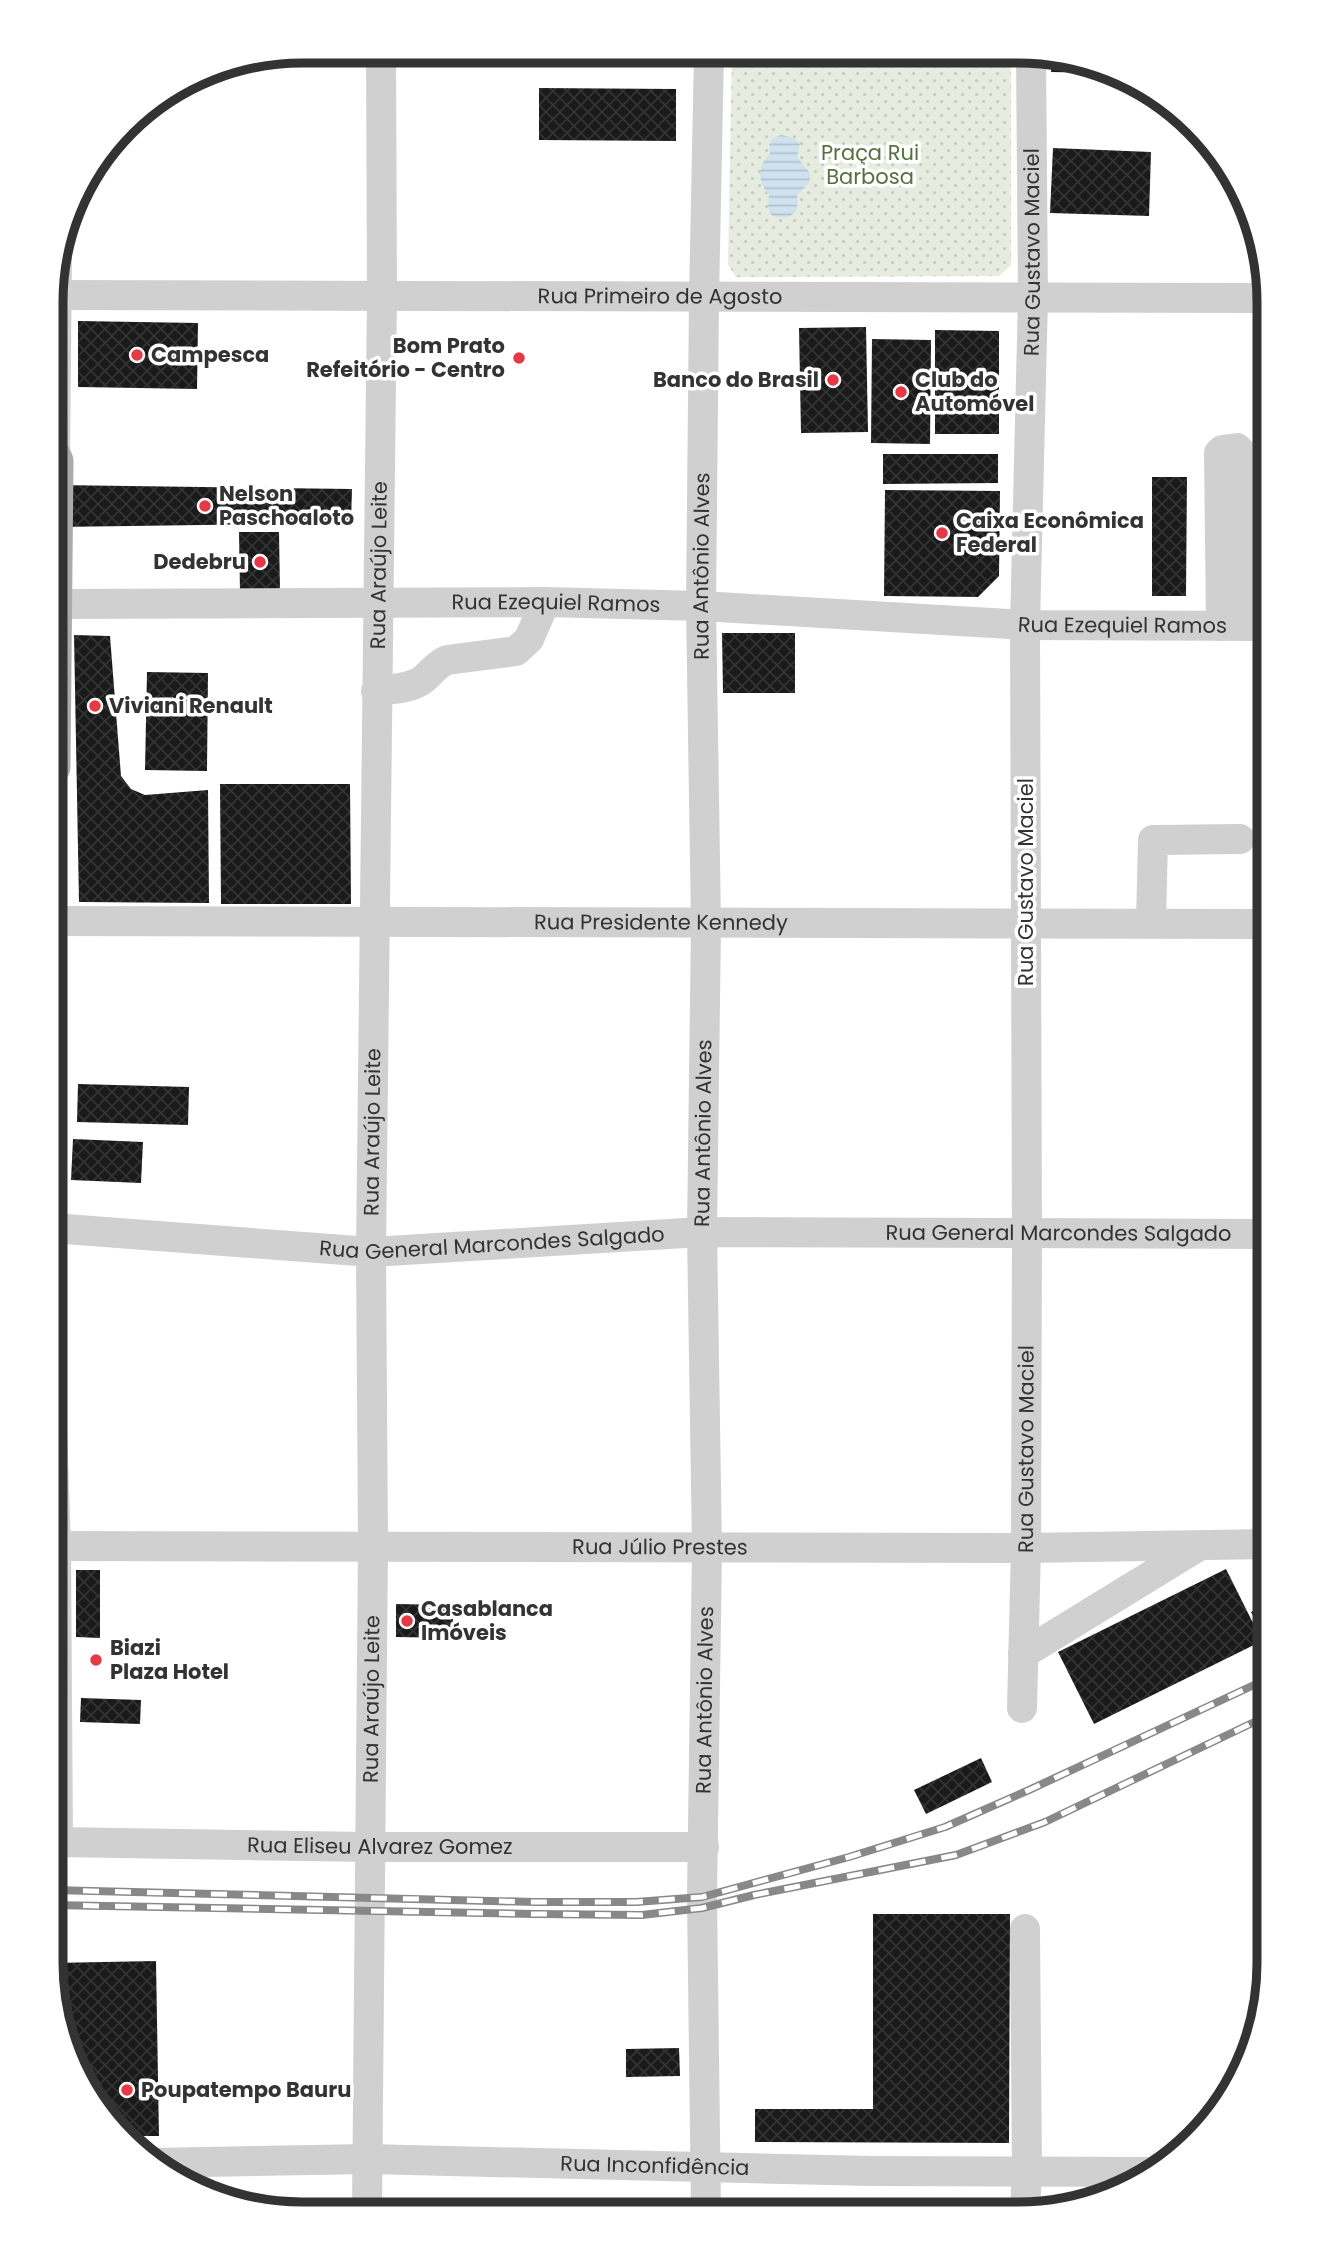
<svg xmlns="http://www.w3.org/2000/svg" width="1320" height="2265" font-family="Poppins,sans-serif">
<defs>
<pattern id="park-dots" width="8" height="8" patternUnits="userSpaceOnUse" patternTransform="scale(1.75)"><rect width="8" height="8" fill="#e6ecdf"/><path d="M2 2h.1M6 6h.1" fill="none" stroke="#c6cbc0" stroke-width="1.8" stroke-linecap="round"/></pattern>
<pattern id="water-rules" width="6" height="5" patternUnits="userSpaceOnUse" patternTransform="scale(1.75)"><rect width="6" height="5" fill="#cfe2ee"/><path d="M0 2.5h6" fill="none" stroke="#b2c2cd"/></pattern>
<pattern id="building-cross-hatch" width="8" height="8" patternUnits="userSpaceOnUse" patternTransform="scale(1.75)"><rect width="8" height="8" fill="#1a1a1a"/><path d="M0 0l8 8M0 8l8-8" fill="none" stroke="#333"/></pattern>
</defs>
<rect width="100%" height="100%" fill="#fff"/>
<!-- park -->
<path fill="url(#park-dots)" d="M732,53L1011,55V265L999,276L736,277L728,265Z"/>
<!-- water -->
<path fill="url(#water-rules)" d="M781,135L794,138L800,144L797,157L810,173L809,183L797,195C801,214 789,222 771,215L768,207L769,195C758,181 756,167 770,154L769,145L772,139Z"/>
<!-- building -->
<path fill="url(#building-cross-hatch)" d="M1052,55L1067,56L1103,73L1051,72Z
M539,88L676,89V141L539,140Z
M1053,148L1151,152L1149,216L1050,213Z
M78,321L198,323L197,389L78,387Z
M866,327L868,432L801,433L799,328Z
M935,330L999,331V434H935Z
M872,339L931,340L930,444L871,443Z
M883,454H998V483L883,484Z
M1152,477H1187L1186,596H1152Z
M57,485L352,489L351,523L58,527Z
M885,490L1000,491L999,576L978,597L884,596Z
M239,532H279L280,592H240Z
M722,633H795V693H723Z
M74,635L110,636L121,776L131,789L145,795L208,790L209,903L79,902Z
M147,672L208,673L207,771L145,770Z
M220,784H350L351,904H221Z
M78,1084L189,1087L188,1125L77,1122Z
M73,1139L143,1142L141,1183L71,1180Z
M1226,1569L1262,1641L1094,1724L1058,1652Z
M76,1570H100V1638L76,1637Z
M1269,1603V1634L1264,1636L1251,1612Z
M396,1604L453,1605V1638L396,1637Z
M81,1698L141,1700L140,1724L80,1722Z
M981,1758L992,1782L926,1814L914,1790Z
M873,1914H1010L1009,2143L755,2142V2109H873Z
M156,1961L159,2136H126L64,2044L51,1963Z
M679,2048L680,2076L626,2077V2049Z"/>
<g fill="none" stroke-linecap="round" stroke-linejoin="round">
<!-- minor -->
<g stroke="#d0d0d0" stroke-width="30">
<path id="s1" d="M53,295L1269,298"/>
<path d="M55,461L57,256"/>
<path id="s2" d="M52,604L545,602L701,606L1025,625L1269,626"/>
<path d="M1221,626L1219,453L1222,450L1237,448L1241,452V626"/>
<path d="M376,691C391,689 408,689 421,681C431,674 435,665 447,660L516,651L529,639L545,602"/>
<path id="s3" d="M52,921L1269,924"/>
<path d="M1151,922L1153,840L1240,839"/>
<path id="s4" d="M52,1228L371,1252L702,1232L1269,1234"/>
<path id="s5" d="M51,1398L56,1547L58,1842L369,1847H704"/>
<path id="s6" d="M51,1546L1026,1548L1269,1544"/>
<path d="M1023,1654L1199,1546"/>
<path id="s7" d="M1022,1708L1026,1548L1027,1235L1025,625L1033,297L1031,55"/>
<path id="s8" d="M153,2163L368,2159L872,2171L1157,2172"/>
<path id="s9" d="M367,2212L373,1545L371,1252L382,294L381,51"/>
<path id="s10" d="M706,2213L702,1897L707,1548L702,1232L706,924L701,606L704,298L709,53"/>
<path d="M1025,2213L1027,2171L1025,1929"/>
</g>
<!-- major -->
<path stroke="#ababab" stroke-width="37" d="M52,767L55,461L53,457"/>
<!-- rail casing -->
<g stroke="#888" stroke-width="8">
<path id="rail" d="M51,1890L535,1902H636L702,1897L849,1857L945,1827L1029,1790L1269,1678
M51,1905L535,1914L642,1915L702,1908L754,1895L956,1855L1045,1822L1269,1715"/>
</g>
<!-- rail -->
<use href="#rail" stroke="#fff" stroke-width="5" stroke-dasharray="16" stroke-linecap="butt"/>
</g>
<!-- markers -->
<g fill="#e63946" stroke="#fff" stroke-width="2.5">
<circle cx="137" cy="355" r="7"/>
<circle cx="519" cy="358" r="7"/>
<circle cx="833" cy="380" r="7"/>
<circle cx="901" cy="392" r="7"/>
<circle cx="205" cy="506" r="7"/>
<circle cx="942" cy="533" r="7"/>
<circle cx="260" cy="562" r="7"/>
<circle cx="95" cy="706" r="7"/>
<circle cx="407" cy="1621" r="7"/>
<circle cx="96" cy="1660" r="7"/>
<circle cx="127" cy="2090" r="7"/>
</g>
<g text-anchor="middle" stroke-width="7" stroke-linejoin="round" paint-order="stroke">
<!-- park labels -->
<g font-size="21" fill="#56703f" stroke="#fff">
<text x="870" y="160">Praça Rui<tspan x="870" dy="24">Barbosa</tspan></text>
</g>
<!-- street labels -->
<g font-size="21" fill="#333" stroke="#fff">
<text dy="7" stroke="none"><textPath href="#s7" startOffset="1456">Rua Gustavo Maciel</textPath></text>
<text dy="7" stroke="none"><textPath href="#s1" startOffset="607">Rua Primeiro de Agosto</textPath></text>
<text dy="7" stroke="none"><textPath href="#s9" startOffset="1647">Rua Araújo Leite</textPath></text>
<text dy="7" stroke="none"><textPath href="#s10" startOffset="1647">Rua Antônio Alves</textPath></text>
<text dy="7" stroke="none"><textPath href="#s2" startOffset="504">Rua Ezequiel Ramos</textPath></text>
<text dy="7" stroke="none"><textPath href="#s2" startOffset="1071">Rua Ezequiel Ramos</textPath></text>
<text transform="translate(1026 882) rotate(-90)" y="7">Rua Gustavo Maciel</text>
<text dy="7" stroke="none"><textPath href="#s3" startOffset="609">Rua Presidente Kennedy</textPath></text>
<text dy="7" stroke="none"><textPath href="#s9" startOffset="1080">Rua Araújo Leite</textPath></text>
<text dy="7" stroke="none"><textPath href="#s10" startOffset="1080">Rua Antônio Alves</textPath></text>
<text dy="7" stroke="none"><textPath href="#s4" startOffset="1008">Rua General Marcondes Salgado</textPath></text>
<text dy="7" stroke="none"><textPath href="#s4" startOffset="441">Rua General Marcondes Salgado</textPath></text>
<text dy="7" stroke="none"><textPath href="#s7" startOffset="259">Rua Gustavo Maciel</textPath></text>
<text dy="7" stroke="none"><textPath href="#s6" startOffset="609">Rua Júlio Prestes</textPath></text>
<text dy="7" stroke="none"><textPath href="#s9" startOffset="513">Rua Araújo Leite</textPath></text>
<text dy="7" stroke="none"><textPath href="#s10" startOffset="513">Rua Antônio Alves</textPath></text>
<text dy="7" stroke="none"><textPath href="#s5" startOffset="766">Rua Eliseu Alvarez Gomez</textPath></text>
<text dy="7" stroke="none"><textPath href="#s8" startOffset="502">Rua Inconfidência</textPath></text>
</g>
<!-- poi labels -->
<g font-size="21" font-weight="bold" fill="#333" stroke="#fff" text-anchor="start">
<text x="505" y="353" text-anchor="end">Bom Prato<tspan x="505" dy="24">Refeitório - Centro</tspan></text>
<text x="151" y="362">Campesca</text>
<text x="819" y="387" text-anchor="end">Banco do Brasil</text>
<text x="915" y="387">Club do<tspan x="915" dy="24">Automóvel</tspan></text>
<text x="219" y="501">Nelson<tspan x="219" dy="24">Paschoaloto</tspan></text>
<text x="956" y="528">Caixa Econômica<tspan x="956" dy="24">Federal</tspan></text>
<text x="246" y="569" text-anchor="end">Dedebru</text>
<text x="109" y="713">Viviani Renault</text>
<text x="421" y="1616">Casablanca<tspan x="421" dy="24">Imóveis</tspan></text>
<text x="110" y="1655">Biazi<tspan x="110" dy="24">Plaza Hotel</tspan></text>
<text x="141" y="2097">Poupatempo Bauru</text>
</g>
</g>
<!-- crop -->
<path d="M0 0H1320V2265H0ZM302 63H1018A239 239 0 0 1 1257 302V1963A239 239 0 0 1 1018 2202H302A239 239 0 0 1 63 1963V302A239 239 0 0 1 302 63Z" fill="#fff" fill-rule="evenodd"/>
<path fill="none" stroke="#333" stroke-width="9" d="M302 63H1018A239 239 0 0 1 1257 302V1963A239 239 0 0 1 1018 2202H302A239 239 0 0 1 63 1963V302A239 239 0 0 1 302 63Z"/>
</svg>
